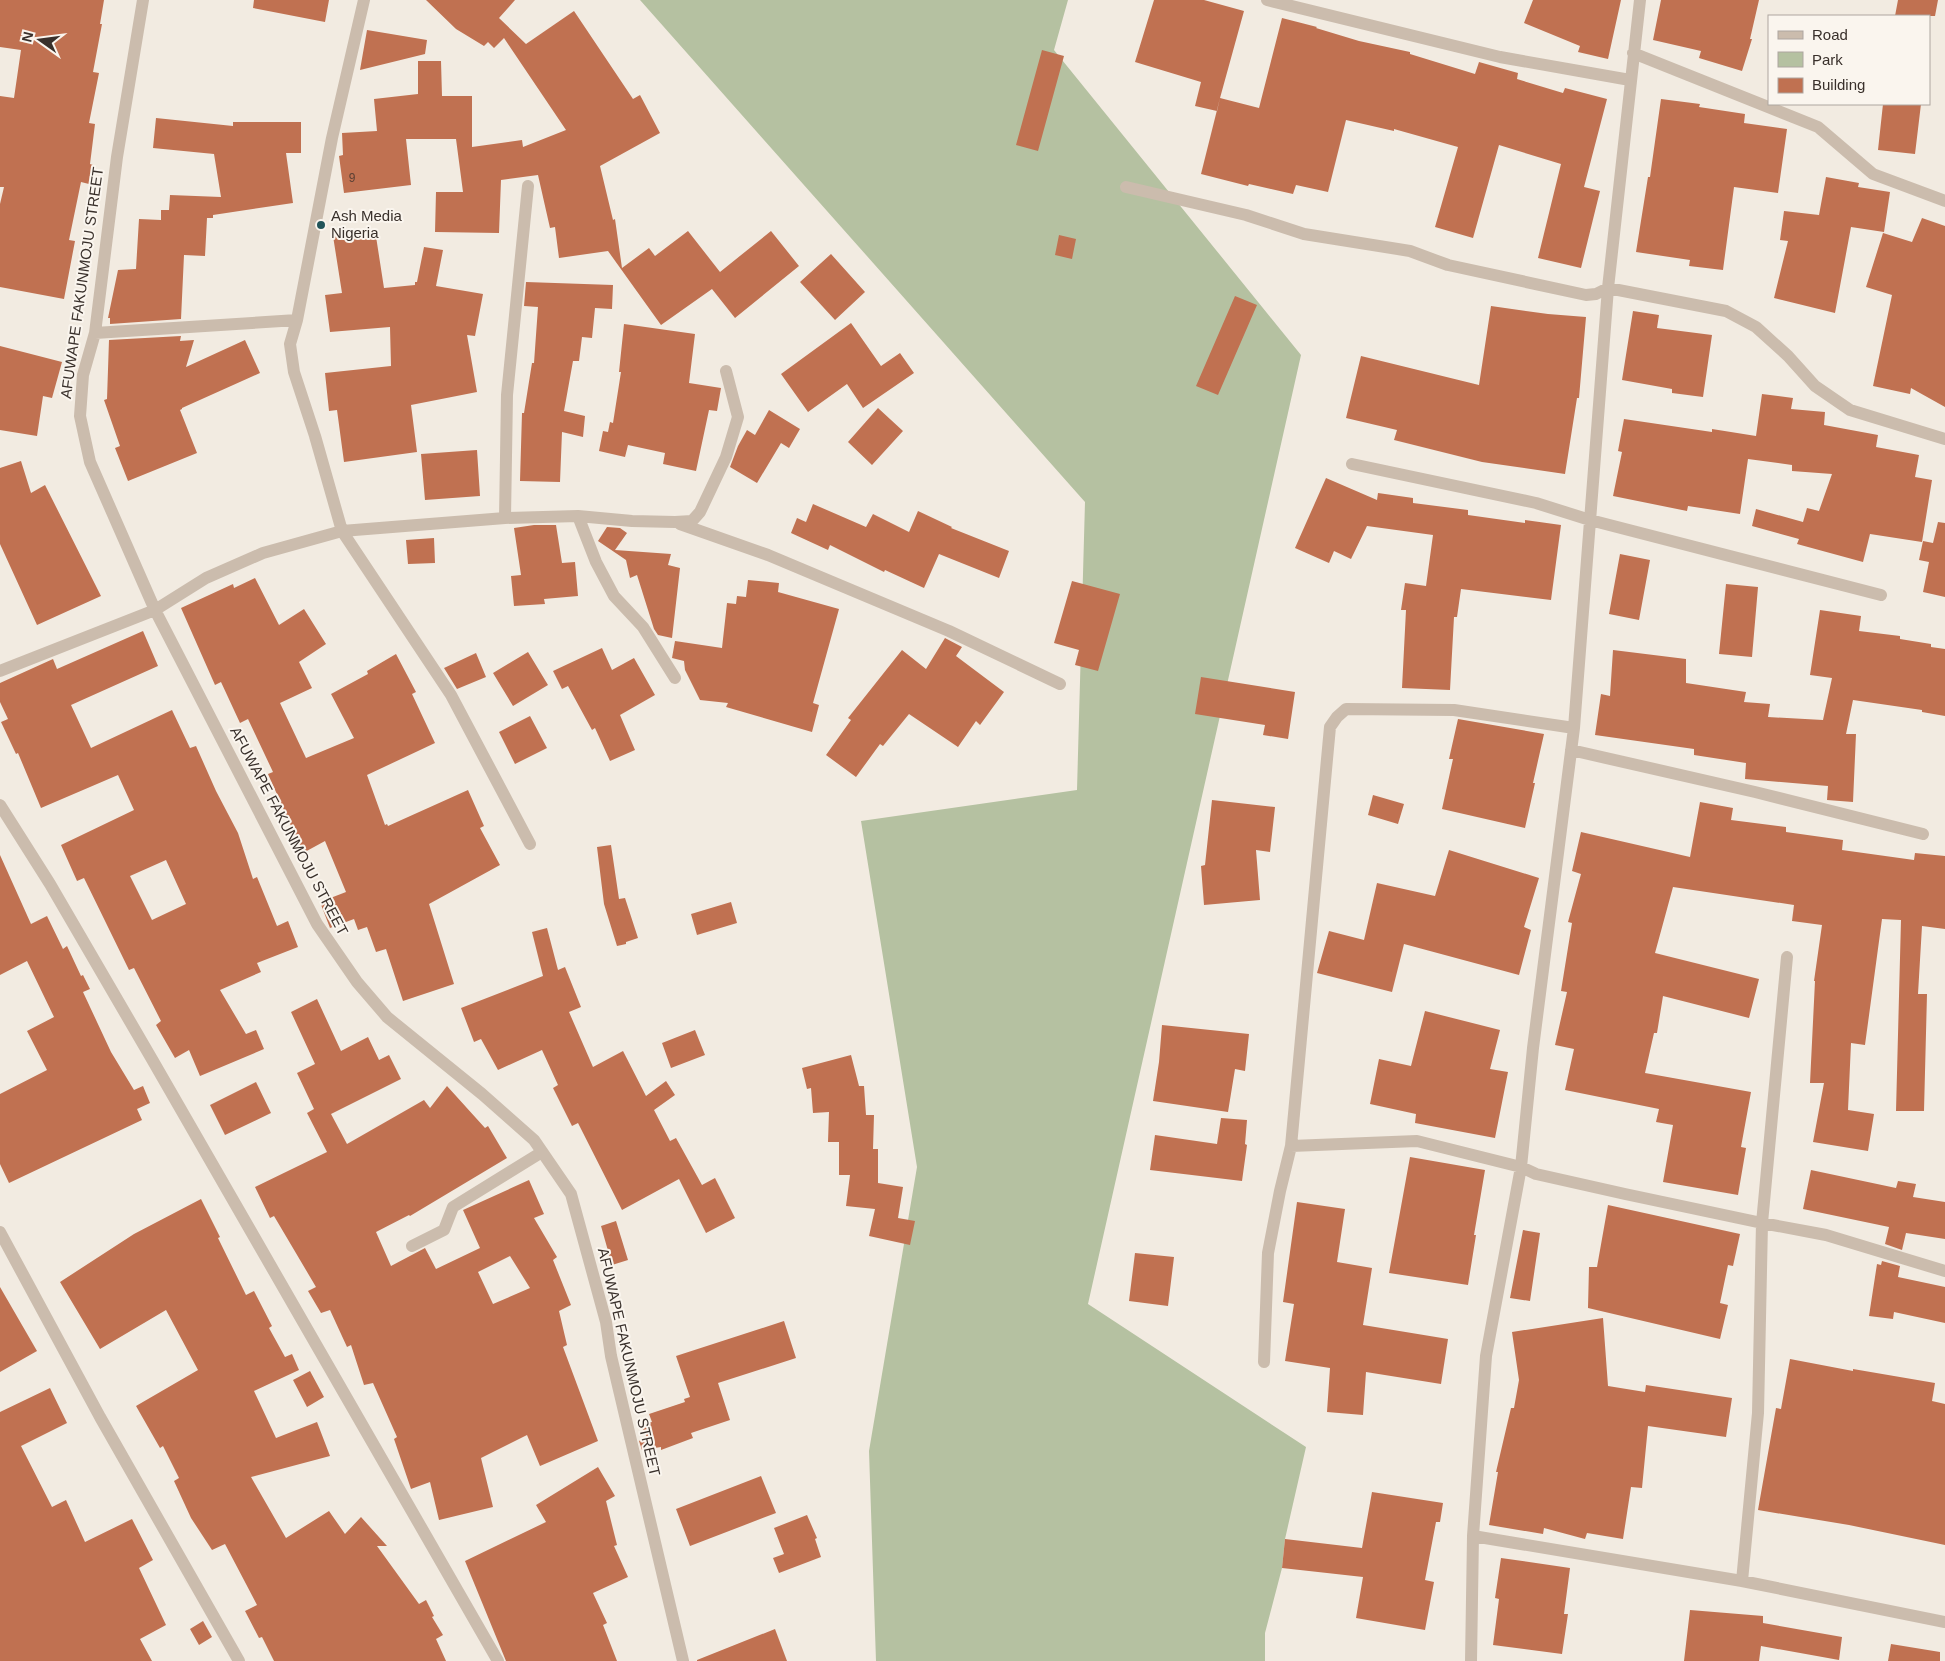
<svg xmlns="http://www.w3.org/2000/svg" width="1945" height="1661" font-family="Arial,sans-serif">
<rect width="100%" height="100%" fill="#f2ebe1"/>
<!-- green -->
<path fill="#b5c1a1" d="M640,0H1068L1054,50L1301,355L1088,1304L1306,1447L1285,1539L1282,1568L1265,1633V1661H876L869,1451L917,1167L861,821L1077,790L1085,502Z"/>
<!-- building -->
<path fill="#c07151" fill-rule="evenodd" d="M0,0H104L100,24H102L93,72L99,73L89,123L95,124L90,164L93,165L89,184L81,182L69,240L75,241L64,299L0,287V204L4,187H0V96L14,98L21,50L0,47Z
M254,0H329L325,22L253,8Z
M426,0H515L499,18L526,44L574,11L633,99L640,95L660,133L600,166L613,220L615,219L622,268L649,248L655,256L688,231L720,272L771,231L799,266L735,318L712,289L661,325L608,251L559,258L555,227L550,228L538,175L501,180L499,233L435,232L436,192H463L456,139H406L411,185L344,193L339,156L343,155L342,133L377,131L374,99L418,94V61H441L442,96H472V147L522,140L523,147L566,130L504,38L494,48L488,42L484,46L456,29Z
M1154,0H1204L1244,11L1220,98L1259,108L1282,18L1317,27L1316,28L1359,41L1410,52V54L1475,74L1479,62L1518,73L1517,79L1563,93L1565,88L1607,99L1584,187L1600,191L1581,268L1538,258L1561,164L1499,145L1473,238L1435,227L1458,147L1394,129V131L1346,120L1328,192L1296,185L1293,194L1249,184L1248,186L1201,174L1220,98L1217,111L1195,106L1201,82L1135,62Z
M1533,0H1621L1608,59L1578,52L1580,46L1524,23Z
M1661,0H1759L1750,39H1752L1742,71L1699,58L1701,51L1653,40Z
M1898,0H1938L1935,16H1895Z
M367,30L427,40L425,54L360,70Z
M1042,50L1064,56L1038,151L1016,145Z
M1661,99L1700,104L1699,107L1745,114L1744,123L1787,129L1778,193L1734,187L1723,270L1689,266L1690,260L1636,252L1648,177H1650Z
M1883,104H1921L1915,154L1878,150Z
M156,118L233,126V122H301V153H286L293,203L213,215V218H207L205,256L184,255L181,319L110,324V318H108L118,270L136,269L139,219L161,220V210H169L170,195L221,197L214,154L153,148Z
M1826,177L1859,183L1858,187L1890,192L1884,232L1851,227L1835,313L1774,298L1788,241L1780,240L1784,211L1819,215Z
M1922,218L1945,226V407L1911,388L1910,394L1873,386L1892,295L1866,287L1883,233L1912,242Z
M375,230L384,288L415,285V282H417L424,247L443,250L436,286L483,294L475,336L467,335L477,392L411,405L417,452L344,462L337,410L329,411L325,373L391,366L390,327L330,332L325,295L342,293L333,236Z
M1059,235L1076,239L1072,259L1055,255Z
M831,254L865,292L835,320L800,282Z
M526,282L613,285L612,309L595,308L592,338L582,337L579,361H573L564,411L585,416L583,437L562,432L560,482L520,481L522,413H524L532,363H534L538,307L524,306Z
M1235,296L1257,305L1218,395L1196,386Z
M1491,306L1548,314L1586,317L1579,398H1577L1565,474L1482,462L1394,440L1397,430L1346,418L1361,356L1479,385Z
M1633,311L1659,315L1657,328L1712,335L1703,397L1672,393V389L1622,380Z
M851,323L881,366L900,353L914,373L863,408L847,384L808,412L781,374Z
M624,324L695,334L689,383L721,388L717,411L709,410L696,471L663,464L665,453L628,445L625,457L599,451L603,431L608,432L610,422L613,423L621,372H619Z
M181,336L180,341L194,340L186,367L245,340L260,373L182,408V409L180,410L197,453L128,481L115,448L120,446L104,400L107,399L109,340Z
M0,346L62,362L52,398L43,396L37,436L0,430Z
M1762,394L1793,398L1791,409L1825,412L1824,425L1878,435L1876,447L1919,455L1915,477L1932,480L1922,542L1870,534L1863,562L1797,544L1799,539L1752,526L1756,509L1803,522L1807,508L1819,511L1832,474L1792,471V465L1748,459L1740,514L1688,506L1687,511L1613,496L1622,452L1618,451L1624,419L1712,432V429L1756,436Z
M878,408L903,431L872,465L848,442Z
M769,410L800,429L789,448L781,443L757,483L730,467L738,446L747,430L755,435Z
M477,450L480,496L425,500L421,454Z
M21,461L31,493L45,485L101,596L37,625L0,544V468Z
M1326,478L1377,500L1378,493L1413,498V503L1468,510V515L1525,523V520L1561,525L1551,600L1461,589L1457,617H1454L1450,690L1402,688L1406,610H1401L1405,583L1426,586L1433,535L1367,526L1351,559L1334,551L1329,563L1295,548Z
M813,504L866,527L873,514L909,532L918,511L952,527L951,528L1009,551L999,578L939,554L924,588L885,570L884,572L830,545L828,550L791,533L797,518L806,522Z
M1938,522L1945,523V597L1923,592L1929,562L1919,560L1923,541L1933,543Z
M534,525H556L562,563L575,562L578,596L544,599L545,604L514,606L511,576L521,575L514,528Z
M607,527L620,528L627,533L615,550L671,554L668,565L680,568L672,638L658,635L654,629L637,575L630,578L626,560L598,541Z
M434,538L435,563L408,564L406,540Z
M1620,554L1650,560L1639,620L1609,614Z
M255,578L279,625L304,609L326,644L299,662L312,688L280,703L306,758L354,738L331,694L368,674L367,671L396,654L416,692L412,694L435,743L367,775L385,825L387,824L388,826L468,790L484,826L480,828L500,865L429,904L454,984L403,1001L386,949L376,952L367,927L358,930L354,919L330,928L320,902L346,892L325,841L303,853L268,774L273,772L248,719L240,723L221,682L215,685L181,608L233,584L234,588Z
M748,580L779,583L778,592L839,609L813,703L819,705L812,732L726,707L728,703L700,700L685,670L684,661L672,658L675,641L722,648L727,603L736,604L737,596L746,597Z
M1072,581L1120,594L1098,671L1075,665L1079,650L1054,643Z
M1726,584L1758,587L1752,657L1719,654Z
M1820,610L1861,616L1859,631L1900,636V639L1931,644V647L1945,649V716L1922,712V710L1853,700L1846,734H1856L1853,802L1827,800L1828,786L1745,779L1746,763L1694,755V749L1595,735L1601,694L1610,696L1613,650L1686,659V683L1746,692L1744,702L1770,704L1768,717L1823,720L1832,678L1810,675Z
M143,631L158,666L71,705L91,748L172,710L190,748L196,746L216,791L238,833L253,879L257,877L277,926L288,921L298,947L257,963L261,972L220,990L246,1034L256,1030L264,1049L200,1076L189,1050L175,1058L156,1025L161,1021L134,968L129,970L84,878L77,881L61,845L134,810L118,775L41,808L18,753L16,754L1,722L8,719L0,702V683L53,659L57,669ZM166,860L186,904L152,920L130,876Z
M945,638L962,647L956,656L1004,692L980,725L976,721L958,747L909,714L883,746L880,744L856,777L826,755L851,720L848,718L902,650L926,669Z
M602,648L612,670L634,658L655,695L620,715L635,750L610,761L595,728L592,730L568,686L562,689L553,671Z
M528,652L548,685L513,706L493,673Z
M476,653L486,677L457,689L444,668Z
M1201,677L1295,692L1288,739L1263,735L1265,725L1195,714Z
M530,716L547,748L515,764L499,732Z
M1458,719L1544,734L1533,783H1535L1525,828L1442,809L1453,759H1449Z
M1373,795L1404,804L1398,824L1368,815Z
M1212,800L1275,807L1270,852L1256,850L1260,900L1204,905L1201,866L1205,865Z
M1700,802L1733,808L1731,820L1786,827V832L1843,840L1842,850L1914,860L1915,853L1945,856V929L1922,926L1918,994H1927L1924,1111H1896L1901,920L1882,919L1865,1045L1851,1043L1848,1110L1874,1114L1868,1151L1813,1142L1824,1083H1810L1815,981H1814L1822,925L1792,921L1794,905L1673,887L1655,953L1759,979L1749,1018L1663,996L1657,1033H1654L1645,1073L1751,1092L1741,1147L1746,1148L1738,1195L1663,1182L1673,1125L1656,1122L1659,1109L1565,1090L1574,1049L1555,1045L1567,992L1561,991L1572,923L1568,922L1581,874L1572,871L1581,832L1690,857Z
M611,845L619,899L625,898L638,938L626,942V944L617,946L604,904L597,847Z
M1449,850L1539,878L1524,927L1531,930L1519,975L1404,944L1392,992L1317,973L1329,931L1364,940L1377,883L1435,896Z
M0,855L31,924L47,916L63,949L67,946L81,976L83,975L90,989L83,992L111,1052L134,1090L143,1086L150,1103L137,1109L142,1120L9,1183L0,1164V1094L47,1070L27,1031L54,1017L27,961L0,975Z
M731,902L737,923L697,935L691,914Z
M547,928L558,970L565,967L581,1007L569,1012L593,1067L623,1051L646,1096L666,1081L675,1095L654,1110L670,1141L676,1138L702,1185L715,1178L735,1218L706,1233L679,1179L622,1210L578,1123L572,1126L553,1088L558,1085L542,1050L498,1070L481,1039L474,1042L461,1008L543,976L532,932Z
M317,999L341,1051L368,1037L379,1060L389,1055L401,1079L331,1114L347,1144L424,1100L430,1108L447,1086L485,1128L488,1126L507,1158L410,1216L409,1215L376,1232L391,1266L425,1248L436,1269L480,1248L463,1210L529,1180L544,1214L534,1218L557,1257L553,1260L571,1305L559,1311L567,1345L563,1347L598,1441L540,1466L527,1435L481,1458L493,1507L439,1520L430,1482L411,1489L394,1439L397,1437L373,1383L364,1385L351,1345L347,1347L330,1310L321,1313L308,1291L316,1287L274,1216L270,1218L255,1187L327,1152L307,1113L314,1109L297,1073L315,1064L291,1012ZM510,1256L530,1288L493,1304L478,1272Z
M1425,1011L1500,1030L1490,1069L1508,1072L1495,1138L1415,1123L1416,1114L1370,1104L1379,1059L1411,1066Z
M1162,1025L1249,1034L1245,1071L1235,1069L1228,1112L1153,1101L1159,1062Z
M695,1030L705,1055L671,1068L662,1043Z
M851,1055L859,1086H864L866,1115H874L873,1149H878V1183L903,1187L898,1218L915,1221L910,1245L869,1236L875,1209L846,1206L850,1175H839V1142H828L829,1112L813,1113L811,1088L807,1089L802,1068Z
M256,1082L271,1113L225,1135L210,1105Z
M1221,1118L1247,1120L1245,1144L1247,1145L1242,1181L1150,1170L1155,1135L1217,1144Z
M1410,1157L1485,1170L1474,1235H1476L1468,1285L1389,1273Z
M1811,1170L1896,1188L1898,1181L1916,1184L1913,1197L1945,1202V1239L1906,1233L1902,1250L1885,1244L1889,1227L1803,1209Z
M201,1199L220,1237L218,1238L246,1295L254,1291L272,1326L269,1328L285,1357L292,1354L299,1370L254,1391L276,1438L317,1422L330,1456L251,1477L286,1538L329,1511L345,1534L361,1517L387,1546H377L419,1604L426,1600L434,1616L432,1617L443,1635L436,1639L446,1661H274L262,1637L259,1638L245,1611L257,1605L225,1544L212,1550L191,1518L174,1481L179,1478L163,1446L160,1448L136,1406L198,1370L166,1310L100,1349L60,1282L134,1234Z
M1297,1202L1345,1209L1337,1262L1372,1268L1363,1325L1448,1339L1441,1384L1366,1372L1363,1415L1327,1412L1330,1368L1285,1361L1294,1304L1283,1302Z
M1608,1205L1740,1234L1733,1266L1728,1265L1720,1303L1728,1305L1720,1339L1588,1308L1589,1267H1597Z
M616,1221L628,1260L612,1265L601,1226Z
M1523,1230L1540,1233L1530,1301L1510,1298Z
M1135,1253L1174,1257L1168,1306L1129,1301Z
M1882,1261L1900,1266L1898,1277L1945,1287V1323L1894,1312L1893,1319L1869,1316L1877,1264L1881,1265Z
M0,1287L37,1351L0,1372Z
M1603,1318L1608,1386L1645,1392L1646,1385L1732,1398L1726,1437L1648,1426L1642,1488L1631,1487L1623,1539L1587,1533L1585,1539L1544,1528L1543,1534L1489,1525L1498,1472H1496L1511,1408H1514L1519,1380L1512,1332Z
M784,1321L796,1358L718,1383L730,1420L691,1433L693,1438L661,1450V1447L642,1450L639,1441L647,1437L640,1424L652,1422L649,1414L685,1402L684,1399L690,1397L676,1356Z
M1790,1359L1853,1371V1369L1935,1383L1932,1401L1945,1404V1545L1849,1525L1758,1510L1776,1408L1781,1409Z
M310,1371L324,1397L307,1407L293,1380Z
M50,1388L67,1423L21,1446L52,1507L66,1500L85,1542L132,1519L153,1560L139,1568L166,1625L140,1639L152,1661H0V1412Z
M598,1467L615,1496L606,1501L617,1545L614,1546L628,1577L593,1593L607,1623L603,1625L617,1661H506L465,1561L546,1522L536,1505Z
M761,1476L776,1513L690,1546L676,1509Z
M1372,1492L1443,1503L1440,1522H1436L1425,1580L1434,1582L1425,1630L1356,1618L1363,1577L1282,1568L1285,1539L1362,1548Z
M807,1515L817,1538L815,1539L821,1557L779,1573L773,1558L784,1554L774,1528Z
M1501,1558L1570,1568L1564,1614H1568L1562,1654L1493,1645L1499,1599L1495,1598Z
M1690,1610L1763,1616V1623L1842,1637L1839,1660L1761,1646L1759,1661H1684Z
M203,1621L212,1637L199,1645L190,1629Z
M775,1629L787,1661H697V1660Z
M1891,1644L1940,1652V1661H1888Z"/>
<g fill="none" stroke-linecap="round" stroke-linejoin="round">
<!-- minor -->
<path stroke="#cbbcad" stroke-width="12" d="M143,0L117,157L95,333L83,375L80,416L90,462L155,610L317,924L357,982L387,1017L482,1094L534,1140L571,1194L606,1322L611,1356L683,1661
M364,0L332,138L297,320L290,344L294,372L315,436L342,531L451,695L530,844
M1267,0L1500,57L1630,80
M1633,53L1818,127L1873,174L1945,201
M1126,187L1246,215L1304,234L1410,251L1448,265L1586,295L1596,294L1608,288L1726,311L1756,327L1788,356L1815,386L1850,410L1945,439
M95,333L297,320
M1352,464L1536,503L1590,520L1881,595
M578,516L596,562L614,596L643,627L675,678
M505,518L507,395L528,186
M680,524L768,555L949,631L1060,684
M0,671L155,610L206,578L263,553L342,531L505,518L578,516L632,521L675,522L692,521L700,512L726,457L738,417L726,371
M1571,750L1755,792L1923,834
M0,805L50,884L153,1061L498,1661
M1291,1146L1417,1141L1521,1167L1536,1174L1625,1194L1762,1223L1826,1235L1945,1271
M0,1232L100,1417L239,1661
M412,1246L444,1230L453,1207L542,1152
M1264,1362L1268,1253L1280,1191L1291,1146L1330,727L1337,717L1346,709L1454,710L1574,728
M1473,1536L1742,1581L1945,1622
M1742,1581L1758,1413L1762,1223L1787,957
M1471,1661L1473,1536L1486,1356L1521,1167L1533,1048L1574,728L1608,288L1640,0"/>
</g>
<!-- markers -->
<circle fill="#225459" stroke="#faf5ee" stroke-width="2" cx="321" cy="225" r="5"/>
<g text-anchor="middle" stroke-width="4" stroke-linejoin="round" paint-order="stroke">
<!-- number labels -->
<g font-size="12" fill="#5b4034">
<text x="352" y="182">9</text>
</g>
<!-- poi labels -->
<g font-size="15" fill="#39302b" stroke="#faf5ee" text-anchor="start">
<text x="331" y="221">Ash Media<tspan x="331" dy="17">Nigeria</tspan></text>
</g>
<!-- street labels -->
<g font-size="15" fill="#39302b" stroke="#faf5ee">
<text transform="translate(82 283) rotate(-82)" y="5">AFUWAPE FAKUNMOJU STREET</text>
<text transform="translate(289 831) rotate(62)" y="5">AFUWAPE FAKUNMOJU STREET</text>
<text transform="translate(629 1362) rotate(77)" y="5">AFUWAPE FAKUNMOJU STREET</text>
</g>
</g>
<!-- legend -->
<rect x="1768" y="15" width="162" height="90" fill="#faf5ee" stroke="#ada6a0"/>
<rect x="1778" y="31" width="25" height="8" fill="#cbbcad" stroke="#ada6a0"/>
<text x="1812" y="40" font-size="15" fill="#39302b">Road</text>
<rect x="1778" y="52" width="25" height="15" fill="#b5c1a1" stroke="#ada6a0"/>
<text x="1812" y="65" font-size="15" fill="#39302b">Park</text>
<rect x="1778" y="78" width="25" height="15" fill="#c07151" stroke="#ada6a0"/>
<text x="1812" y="90" font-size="15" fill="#39302b">Building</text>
<!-- north arrow -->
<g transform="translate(40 40) rotate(284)" stroke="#faf5ee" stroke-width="4" paint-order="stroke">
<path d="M0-4L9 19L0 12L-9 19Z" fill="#39302b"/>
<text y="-8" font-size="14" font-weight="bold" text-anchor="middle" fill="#39302b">N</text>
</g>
</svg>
